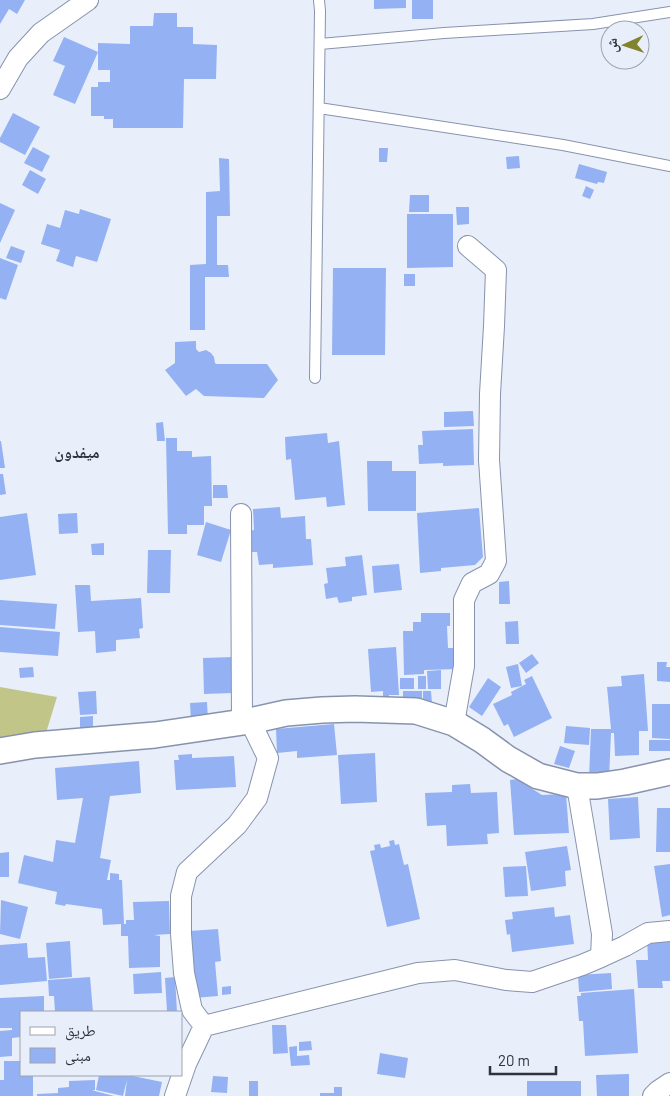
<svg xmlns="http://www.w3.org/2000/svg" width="670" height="1096" font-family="Barlow,'Noto Naskh Arabic',sans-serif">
<rect width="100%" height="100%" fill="#e9effa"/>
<!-- green -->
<path fill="#c2c588" d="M0,687L57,697L46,733L0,748Z"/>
<!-- building -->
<path fill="#93b1f3" d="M0,0H25L17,14L9,9L0,24Z
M374,0H406V8L374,9Z
M412,0H433V19H412Z
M154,13H177V27H193V44L217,45L216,79H184L183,128H113V119H104V116H91V87H98V82H110V70H98V43L130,44V26H153Z
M64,37L98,52L75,104L53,95L65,66L53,61Z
M13,113L40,127L25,155L0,142V138Z
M33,147L50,156L42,172L24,163Z
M379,148H388L387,162H379Z
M519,156L520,168L507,169L506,157Z
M219,158L229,159L230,216H217V265H228L229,277H205V330H190V265L206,264V192L220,191Z
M579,164L607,172L604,183L598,182L597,184L575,178Z
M30,170L46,179L38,194L22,185Z
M586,186L594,190L590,199L582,196Z
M410,195H429V212H409Z
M0,203L15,210L0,243Z
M456,207H469V224L457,225Z
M80,209L111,219L97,262L76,256L73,267L56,261L60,250L41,244L47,224L60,228L65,210L79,214Z
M407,214H453V267L407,268Z
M11,246L25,251L21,263L6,258Z
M0,258L18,265L6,300L0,298Z
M333,268H386L385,355H332Z
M404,274H415V286H404Z
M196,341V349L199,352L206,350L211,353L214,357L215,363L216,364H267L278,380L264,398L204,396L196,389L186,396L165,370L175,363V342Z
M473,411L474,426L444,427V412Z
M163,422L165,441H157L156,423Z
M473,429L474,465L443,466V463L419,464L418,445H423L422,431Z
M327,433L328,443L339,441L345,505L327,507L326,497L295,500L291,459L286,460L285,437Z
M166,438H177V451H192V457L211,456L212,506H204V525H187V534H168Z
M0,441H1L5,468H0Z
M367,461H392V471H416V511H368Z
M0,474H3L6,494L0,495Z
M213,485H227L228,498H213Z
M280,507L281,518L305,516L306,539H311L313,565L273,568V564L259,565L257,552H251L250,531L254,530L253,509Z
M479,508L483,557L475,565L441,568V571L420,573L417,513Z
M27,513L36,575L0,580V517Z
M77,513L78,533L59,534L58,514Z
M206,522L231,530L221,562L197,555Z
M104,543V555H92L91,544Z
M148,550H171L170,593H147Z
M362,555L367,595L352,597V601L339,603L337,597L326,599L324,584L328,583L326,568L346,566L345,557Z
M399,564L402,590L374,593L372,566Z
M509,581L510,604H499V582Z
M75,585H90L91,601L141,598L143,628L139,629L140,638L116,640V651L96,653L95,631L78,632Z
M0,600L57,604L55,629L0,625Z
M421,613H450V626H447L448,648H457L458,669L424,670V674L404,675L403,631H413V622H421Z
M518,621L519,644H506L505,622Z
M0,627L60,632L58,656L0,652Z
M396,647L399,695H389V697H383V691L371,692L368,649Z
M532,654L539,663L526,673L519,663Z
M233,657V693L204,694L203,658Z
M657,662H667L666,667H670V682L657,681Z
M518,664L522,686L511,688L506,667Z
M33,667L34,677L20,678L19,668Z
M441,670V689H428L427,671Z
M644,674L648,731H639V755L615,756L614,733H611L609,779L589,778L591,729H611L607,687L622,686L621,676Z
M418,676H426V689H418Z
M532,676L552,718L514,737L508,724L504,726L493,704L512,695L511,692L526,684L524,680Z
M400,678H414V689H400Z
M488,678L501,687L482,716L469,707Z
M96,691L97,714L80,715L78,692Z
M403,691H422V703H403Z
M423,691H431L432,703H423Z
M207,702L208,721L191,722L190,703Z
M652,704H670V739L652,738Z
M93,716V737L80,738V717Z
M334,724L337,755L297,758V751L277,753L276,729Z
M566,726L590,728L589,745L564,743Z
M649,740H670V751H649Z
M560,746L575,751L569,768L554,764Z
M375,753L377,802L341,804L338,755Z
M192,754V758L234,756L236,787L176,790L174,760H179L178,755Z
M139,761L141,793L110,796L100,858L111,860L107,880H110V873L119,874V880H122L124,924H126V920H134L133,902L169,901L170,934L154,935L160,936V967L129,968L128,936H121V924L103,925L102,909L66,904L65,906L55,904L57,892L18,883L24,855L53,862L56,840L75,843L83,798L57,800L55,768Z
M517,779L542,795L566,794L569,833L514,835L510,780Z
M470,784L471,793L497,792L499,833L487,834L488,844L447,846L446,825L427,826L425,793L452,792V785Z
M638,797L640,838L610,840L608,799Z
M657,808H670V852H656Z
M394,840L395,845L399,844L404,865L408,864L420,919L387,927L370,851L375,850L374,845L380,844L381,848L390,846L389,841Z
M567,846L571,870L565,871L566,886L531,891L525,852Z
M9,852V877H0V853Z
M670,864V915L662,917L654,866Z
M526,866L528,896L505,897L503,867Z
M1,900L28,907L20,939L0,934Z
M554,907L555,917L570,915L574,944L512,952L510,934L507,935L505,920L513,919L512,912Z
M218,929L221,961L215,962L218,996L194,998L189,931Z
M670,938V981H662L663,988H638L636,960H648L647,939Z
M70,941L72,977L49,979L46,943Z
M27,943L28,958L45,957L47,981L0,985V945Z
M161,972L162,993L134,994L133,974Z
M611,973L612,989L579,992L578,975Z
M90,977L93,1012H55L54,996H49L48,980Z
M175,977L177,1012H167L165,978Z
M231,986V994L222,995V987Z
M634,989L638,1053L585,1056L583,1021H579L577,996H581V993Z
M44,996V1012H21V1037L12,1038V1056L0,1057V1031L12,1030V1028H0V998Z
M272,1025H286L288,1053L273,1054Z
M311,1041L312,1050L299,1051V1042Z
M297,1046V1056L309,1055L310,1065L291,1066L289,1047Z
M380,1053L408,1058L405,1078L377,1074Z
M4,1061H21V1075H33V1096H0V1080H4Z
M629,1074V1096H597L596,1075Z
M99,1075H128L162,1082L159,1096H125L127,1080L123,1096L96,1090Z
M213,1076L228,1077L227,1093L211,1092Z
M95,1080V1090H92L95,1091V1093V1091L114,1096H37V1094L58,1093V1088L69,1087V1081Z
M249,1081H258V1096H249Z
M527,1081H581V1096H527Z
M334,1087H342V1096H320V1093H334Z"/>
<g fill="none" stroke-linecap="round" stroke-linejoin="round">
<!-- service casing -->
<g stroke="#8793ad" stroke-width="12">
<path id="service" d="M320,44L444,33L593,24L670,12
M319,108L563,145L670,166
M315,378L320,11L319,0"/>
</g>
<!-- minor casing -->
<g stroke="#8793ad" stroke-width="22">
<path id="minor" d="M0,89L18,58L41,33L88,0
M241,514L242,722
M250,721L268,758L257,798L237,825L187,872L181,896V934L184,973L192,1010L204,1026L418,973L455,970L506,980L532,982L582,965L601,957L602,934L577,786
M454,723L464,666V600L472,583L489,574L496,561L489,460L490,394L494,326L496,270L468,246
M601,957L625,946L648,933L670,931
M175,1096L186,1064L204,1026
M653,1096L658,1091L670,1083"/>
</g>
<!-- tertiary casing -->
<g stroke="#8793ad" stroke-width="28">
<path id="tertiary" d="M0,751L35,745L155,735L250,721L286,713L322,710L355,709L416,711L454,723L482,740L508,759L538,776L577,786H597L625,782L670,772"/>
</g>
<!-- service -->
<use href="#service" stroke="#fff" stroke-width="10"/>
<!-- minor -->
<use href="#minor" stroke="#fff" stroke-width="20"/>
<!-- tertiary -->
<use href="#tertiary" stroke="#fff" stroke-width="25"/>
</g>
<g text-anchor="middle" stroke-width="4.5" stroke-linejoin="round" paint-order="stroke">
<!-- quarter labels -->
<g font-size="16" font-weight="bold" fill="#2e333d" stroke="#e9effa">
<text x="77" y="458">ميفدون</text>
</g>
</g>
<!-- legend -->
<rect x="20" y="1011" width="162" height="65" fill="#e9effa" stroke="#9ea4ae"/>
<rect x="30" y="1027" width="25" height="8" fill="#ffffff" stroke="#9ea4ae"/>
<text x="65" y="1036" font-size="15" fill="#2e333d">طريق</text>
<rect x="30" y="1048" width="25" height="15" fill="#93b1f3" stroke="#9ea4ae"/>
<text x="65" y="1061" font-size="15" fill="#2e333d">مبنى</text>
<!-- north arrow -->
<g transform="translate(625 45) rotate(267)"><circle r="24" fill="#e9effa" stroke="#9ea4ae"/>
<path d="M0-4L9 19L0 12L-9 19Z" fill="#82832d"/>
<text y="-8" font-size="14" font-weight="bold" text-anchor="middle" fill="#2e333d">ش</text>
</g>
<!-- scale -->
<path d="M490 1066v8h66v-8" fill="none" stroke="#2e333d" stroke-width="2.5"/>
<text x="498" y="1066" font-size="15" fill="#2e333d" stroke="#e9effa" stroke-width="4" paint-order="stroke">20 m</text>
</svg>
